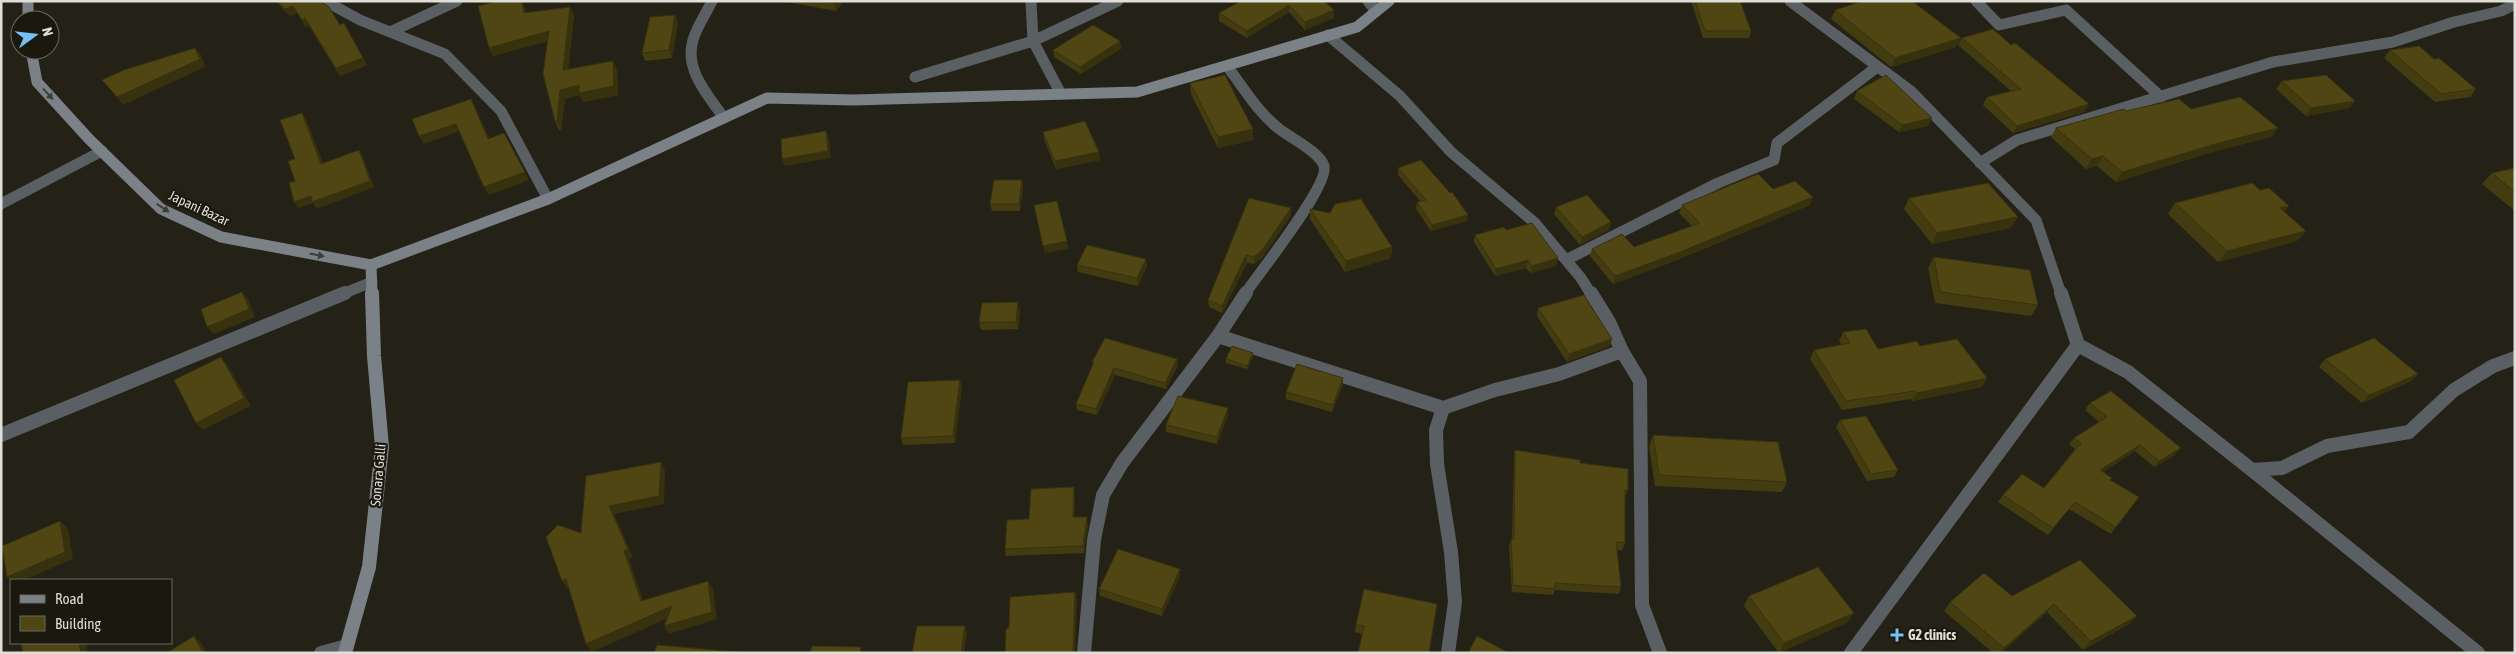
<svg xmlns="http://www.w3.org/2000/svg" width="2516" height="654" font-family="'Asap Condensed',sans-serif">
<rect width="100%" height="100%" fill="#242217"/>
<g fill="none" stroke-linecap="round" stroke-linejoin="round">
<!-- street-far1 -->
<path stroke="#5a5f63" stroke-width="11" d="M325,1L360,20L445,54L501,111L548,199
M712,1C706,14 697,26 693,40C684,70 708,95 724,118
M1031,1L1033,41L1061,94
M1368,1L1376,11
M1790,1L1912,92L2036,220L2061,294
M1976,1L1999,25L2066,10L2161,97
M390,32L457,1
M1328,35L1400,96L1451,152L1535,223L1581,278L1591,294
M1227,66C1243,87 1257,111 1278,128C1289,137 1320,152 1324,166C1330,185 1258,274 1245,294
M915,77L1033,41L1118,1
M1980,163L2017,140L2273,62L2393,42L2454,22L2501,11L2515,4
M1,204L102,151
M1566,260L1718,183L1774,160L1777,143L1877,67
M342,294L372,282"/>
<!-- street -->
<path stroke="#5a5f63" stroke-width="14" d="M1218,336L1443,408
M2078,345L2128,372L2252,470L2282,468L2327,446L2409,432L2454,390L2493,366L2515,358
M1622,351L1640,381L1642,605L1660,653
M1,435L345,293
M2252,470L2478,653
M321,653L347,646
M1084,653L1094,540L1103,495L1122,463L1218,336L1246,293
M1448,653L1455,602L1451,552L1437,464L1436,430L1443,408L1495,390L1559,374L1622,351L1609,322L1591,293
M1851,653L2078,345L2061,293"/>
<!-- secondary-far1 -->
<path stroke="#7a8288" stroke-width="11" d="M28,1V20
M31,50L37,82L89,139L161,209L221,237L371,265
M371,265L548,199L767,98L854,100L1137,92L1357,27L1389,1
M371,265L372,294"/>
<!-- secondary -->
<path stroke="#7a8288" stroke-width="14" d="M345,653L369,567L382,447L374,356L372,293"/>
</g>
<!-- wall -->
<path fill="#443c11" d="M276,1H320L340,25L344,23L367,65L340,76L309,26L306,27L297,13L290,16Z
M497,1H522L526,13L574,15L568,70H617L618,95L583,102L580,95L565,99L561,130H559L555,121L547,41L493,56L489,48Z
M787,1H844L836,11L787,2Z
M1241,1H1324L1334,18L1305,30L1289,12L1247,38L1219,21V13Z
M1691,1H1740L1751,31L1749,38H1703Z
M1835,10L1961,38L1956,47L1891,67L1831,19Z
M678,22L672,58L645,61L642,53Z
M1962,38L2011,45L2084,112L2013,133L1983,105L1987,97L2011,91L1958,45Z
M1120,41L1121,49L1081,74L1054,57L1053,50Z
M2390,50L2434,59L2476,89L2470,97L2435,102L2384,58Z
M2282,81L2355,101L2349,108L2306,116L2276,89Z
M1190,83L1253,140L1218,148L1191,94Z
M1857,91L1928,126L1899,132L1854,99Z
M2191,109L2278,128L2271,137L2212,152L2116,182L2097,166L2086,169L2051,137L2056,128L2126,111Z
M1043,132L1100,160L1056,169L1044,139Z
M1398,168L1467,221L1431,231L1416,209L1417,202L1420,201L1398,175Z
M2515,168V211L2482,184L2492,173Z
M1022,180L1023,188L1020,211H992L990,204Z
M1773,189L1810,205L1677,260L1613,284L1590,256L1592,249L1634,247L1692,226L1679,213L1682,205Z
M2260,190L2289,206L2284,212L2297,241L2218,262L2168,214L2175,203Z
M1249,198L1291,208V215L1262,258L1254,264L1247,263L1222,313L1209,307L1208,300Z
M1909,198L2011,228L1932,244L1904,209Z
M1556,207L1611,222L1609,230L1580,245L1554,214Z
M1310,209L1392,247L1391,258L1345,272L1310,219Z
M1506,230L1558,258L1556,266L1530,273L1526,268L1495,276L1474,242L1475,235Z
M1934,257L2038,305L2031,316L1935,303L1928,268Z
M1146,259L1147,266L1138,286L1078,272L1077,265Z
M1538,308L1610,346L1567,362L1537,316Z
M1020,310L1018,329L981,330L979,322Z
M1843,332L1878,349L1920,346L1987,378L1982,387L1912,401L1911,399L1842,410L1810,359L1814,350L1842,345L1839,341Z
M1253,357L1247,369L1226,363V359Z
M1177,359L1178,365L1166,389L1115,375L1097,415L1077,410L1076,404L1093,367L1092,362Z
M2325,359L2418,374L2411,381L2362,403L2319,367Z
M1343,385L1332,412L1286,399V392Z
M962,387L955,443L903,445L901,438Z
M2090,403L2175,455L2154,467L2135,451L2103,472L2110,480L2116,527L2111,534L2069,509L2048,535L1998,502L2003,495L2044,488L2075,449L2069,444L2074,438L2099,422L2085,410Z
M1228,415L1217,444L1166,432V425Z
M1840,420L1898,470L1894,477L1867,481L1836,427Z
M1653,435L1787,482L1782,492L1655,486L1649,446Z
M1515,450L1580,463L1628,490L1625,497V543L1622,550H1617L1621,587L1619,594L1555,590L1553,595L1512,592L1509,546L1511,539H1512L1514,457Z
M1075,494L1074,517L1088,524L1084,553L1006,556L1005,549L1029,519Z
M1180,576L1162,616L1100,596L1099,589Z
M1364,589L1429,653L1355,632L1356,625Z
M1749,596L1848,622L1779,653L1744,606Z
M2012,596L2137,616L2129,624L2083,650L2047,612L2001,653H1993L1944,611L1950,602Z"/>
<!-- shaded-wall -->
<path fill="#37310e" d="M521,1H522L523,4L529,21L524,13Z
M836,1H844L836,11L834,3Z
M1289,5V12L1247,38V31Z
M293,6L297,13L290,16L285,9Z
M570,7L574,15L567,79L563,70Z
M1334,10V18L1305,30V22Z
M675,15L678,22L672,58L669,50Z
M305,18L310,26L306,27L302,20Z
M344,23L367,65L340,76L336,68Z
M549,31L553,40L493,56L489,48Z
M1961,38L1956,47L1891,67L1895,58Z
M1120,41L1121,49L1081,74L1080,67Z
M195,48L201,55L205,67L123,105L117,97Z
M613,61L617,70L618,95L583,102L580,95L565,99L561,130L557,121L560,90Z
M471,99L475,107L493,146L488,139Z
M2355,101L2349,108L2306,116L2311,108Z
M2089,104L2084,112L2013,133L2017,126Z
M302,113L306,119L326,170L321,164Z
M1932,118L1928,126L1899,132L1902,125Z
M456,124L460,131L424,144L419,136Z
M2278,128L2271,137L2212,152L2116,182L2122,172L2219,143Z
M1253,129V140L1218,148V137Z
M826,131L829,139L831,158L785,166L782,159Z
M359,150L363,157L374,187L317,209L313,203L298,208L294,202Z
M1099,152L1100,160L1056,169L1055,161Z
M2103,156L2097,166L2086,169L2092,159Z
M525,172L529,180L489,195L484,187Z
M1022,180L1023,188L1020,211L1019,204Z
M1813,197L1810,205L1677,260L1613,284L1615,276Z
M2289,206L2280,217V208Z
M1291,208V215L1262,258L1254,264V257Z
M1468,215L1467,221L1431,231L1432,225Z
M2018,217L2011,228L1932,244L1937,233Z
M1611,222L1609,230L1580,245L1582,237Z
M2306,231L2297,241L2218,262L2227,251Z
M1067,241L1068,249L1045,253L1043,246Z
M1392,247L1391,258L1345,272L1346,261Z
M1246,255L1247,263L1222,313V306Z
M1558,258L1556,266L1530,273L1532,266Z
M1146,259L1147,266L1138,286L1137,278Z
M1528,260L1526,268L1495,276L1496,269Z
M242,292L248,299L255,317L214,334L207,327Z
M1018,302L1020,310L1018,329L1016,322Z
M1612,339L1610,346L1567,362L1569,354Z
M1253,353V357L1247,369V366Z
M221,357L227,364L251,406L203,430L196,423Z
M1177,359L1178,365L1166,389L1165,383Z
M1114,368L1115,375L1097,415L1096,409Z
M2418,374L2411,381L2362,403L2369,395Z
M1343,378V385L1332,412L1333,405Z
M1987,378L1982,387L1912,401L1917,393Z
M960,380L962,387L955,443L953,436Z
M1228,408V415L1217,444V437Z
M2140,445L2135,451L2095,477L2100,470Z
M2181,448L2175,455L2154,467L2159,461Z
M661,462L665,471L664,504L614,514L633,557L629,559L646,609L641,601L609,506Z
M1074,487L1075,494L1074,524L1073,517Z
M1087,517L1088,524L1084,553L1083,546Z
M60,521L68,528L73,559L24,580H11V581L7,577Z
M1180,569V576L1162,616V609Z
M566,579L572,587L568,589L562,581Z
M708,581L713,589L717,619L669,634L664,626Z
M1075,592L1077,599L1075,653H1073Z
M2054,604L2047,612L2001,653H2000L2004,648Z
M672,606L677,614L592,652L586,644Z
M1854,613L1848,622L1779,653L1784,643Z
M2137,616L2129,624L2083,650L2091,641Z
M965,626L967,633L964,653H961Z
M194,636L201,643L207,653H203Z
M79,643H86L88,653H81Z"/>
<!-- building -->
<path fill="#4f4614" stroke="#37310e" d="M278,1H320L329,7L340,25L344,23L363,58L336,68L305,18L302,20L293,6L285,9Z
M497,1H521L524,13L570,7L563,70L613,61L614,86L579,93V85L560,90L557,121H555L543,74L549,31L489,48L478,6Z
M823,1H836L834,3Z
M1241,1H1324L1334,10L1305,22L1289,5L1247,31L1219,13Z
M1695,1H1740L1751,31H1705Z
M1862,1H1912L1961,38L1895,58L1835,10Z
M675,15L669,50L642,53L650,17Z
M1093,25L1120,41L1080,67L1053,50Z
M1993,29L2011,45L2015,43L2089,104L2017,126L1987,97L2021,89L1962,38Z
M2419,46L2434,59L2439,58L2476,89L2441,94L2390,50Z
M195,48L200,59L117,97L102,80L124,70Z
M1225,75L1253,129L1218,137L1190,83Z
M1886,75L1932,118L1902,125L1857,91Z
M2326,75L2355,101L2311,108L2282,81Z
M2240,97L2278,128L2219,143L2122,172L2103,156L2092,159L2056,128L2124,109L2126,111L2179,99L2191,109Z
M471,99L488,139L504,133L525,172L484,187L456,124L419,136L412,119Z
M302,113L321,164L359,150L370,181L312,202L311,196L294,202L289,183L295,181L288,161L295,159L280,120Z
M1085,121L1099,152L1055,161L1043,132Z
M826,131L828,151L782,159L781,139Z
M1421,160L1450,193L1452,192L1468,215L1432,225L1417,202L1426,200L1398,168Z
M2515,168V192L2492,173Z
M1758,174L1773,189L1795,181L1813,197L1680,252L1615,276L1592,249L1622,234L1634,247L1700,223L1682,205Z
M994,180H1022L1019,204H990Z
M1988,183L2018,217L1937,233L1909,198Z
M2252,183L2260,190L2269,188L2289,206L2280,208L2306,231L2227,251L2175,203Z
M1587,195L1611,222L1582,237L1556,207Z
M1249,198L1291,208L1262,250L1254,257L1246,255L1222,306L1208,300Z
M1361,199L1392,247L1346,261L1310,209L1330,213L1335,204Z
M1057,201L1067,241L1043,246L1034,205Z
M1532,223L1558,258L1532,266L1528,260L1496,269L1475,235L1504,227L1506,230Z
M1087,245L1146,259L1137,278L1077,265Z
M1934,257L2030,270L2038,305L1940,292Z
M242,292L249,309L207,327L201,309Z
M1584,295L1612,339L1569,354L1538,308Z
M1018,302L1016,322H979L982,303Z
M1866,329L1878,349L1917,341L1920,346L1957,339L1987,378L1917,393L1915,391L1846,401L1814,350L1850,343L1843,332Z
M1105,338L1177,359L1165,383L1114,368L1096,409L1076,404L1094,362H1092Z
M2374,338L2418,374L2369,395L2325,359Z
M1232,346L1253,353L1247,366L1226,359Z
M221,357L244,398L196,423L174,380Z
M1297,364L1343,378L1333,405L1286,392Z
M960,380L953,436L901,438L908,382Z
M2111,391L2181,448L2159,461L2140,445L2100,470L2112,478L2110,480L2139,497L2116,527L2075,502L2053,528L2003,495L2022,474L2044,488L2081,443L2074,438L2107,417L2090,403Z
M1178,396L1228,408L1217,437L1166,425Z
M1866,416L1898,470L1871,474L1840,420Z
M1653,435L1778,442L1787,482L1659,475Z
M1515,450L1580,460V463L1628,469V490H1625V543L1616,542L1621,587L1555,583V589L1513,585L1511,539H1514Z
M661,462L659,496L609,506L628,549L624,551L641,601L708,581L712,612L664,626L672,606L586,644L566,579L562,581L546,537L558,525L581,533L586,476Z
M1074,487L1073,517H1087L1083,546L1005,549L1007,520L1029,519L1031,489Z
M60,521L65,552L7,577L2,546Z
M1118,549L1180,569L1162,609L1099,589Z
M2080,560L2137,616L2091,641L2054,604L2004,648L1950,602L1984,573L2012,596Z
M1818,567L1854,613L1784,643L1749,596Z
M1364,589L1437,604L1429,653H1358L1364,626L1356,625Z
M1075,592L1073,653H1005L1006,629L1009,628L1010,597Z
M917,626H965L961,653H912Z
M194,636L203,653H167Z
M1477,636L1509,653H1468Z
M21,643H79L81,653H23Z
M657,645L739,652L738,653H654Z
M812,646L861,647L860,653H810Z"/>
<!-- one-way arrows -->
<defs><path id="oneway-solid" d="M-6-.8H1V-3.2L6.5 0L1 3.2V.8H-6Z" transform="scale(1.25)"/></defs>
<g fill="#3c3e39">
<use href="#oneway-solid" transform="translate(48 94) rotate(48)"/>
<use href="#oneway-solid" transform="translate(163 208) rotate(33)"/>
<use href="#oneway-solid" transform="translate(317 255) rotate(11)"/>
</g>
<!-- markers -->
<path fill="#75c0f6" stroke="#1b190e" stroke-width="2" d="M1894.5 627.5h5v5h5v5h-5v5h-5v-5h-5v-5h5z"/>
<g text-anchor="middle" stroke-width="4.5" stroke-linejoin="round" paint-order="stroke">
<!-- street labels -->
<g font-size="14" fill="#dfded7" stroke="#1b190e">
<text transform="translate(199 208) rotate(25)" y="5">Japani Bazar</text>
<text transform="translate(378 475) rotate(-85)" y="5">Sonara Galli</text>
</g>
<!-- poi labels -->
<g font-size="14" font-weight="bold" fill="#dfded7" stroke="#1b190e" text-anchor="start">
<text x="1908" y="640">G2 clinics</text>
</g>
</g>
<!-- border -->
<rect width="2516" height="654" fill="none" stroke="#dfded7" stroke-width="5"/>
<!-- legend -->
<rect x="10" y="579" width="162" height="65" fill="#1b190e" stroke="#69685e"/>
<rect x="20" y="595" width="25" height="8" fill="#7a8288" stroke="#69685e"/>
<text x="55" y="604" font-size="15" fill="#dfded7">Road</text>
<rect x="20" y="616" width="25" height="15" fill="#4f4614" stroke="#69685e"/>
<text x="55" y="629" font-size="15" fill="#dfded7">Building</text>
<!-- north arrow -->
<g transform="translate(35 35) rotate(75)"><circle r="24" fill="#1b190e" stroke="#69685e"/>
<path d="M0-4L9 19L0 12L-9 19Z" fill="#75c0f6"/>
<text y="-8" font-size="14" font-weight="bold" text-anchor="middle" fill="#dfded7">N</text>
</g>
</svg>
